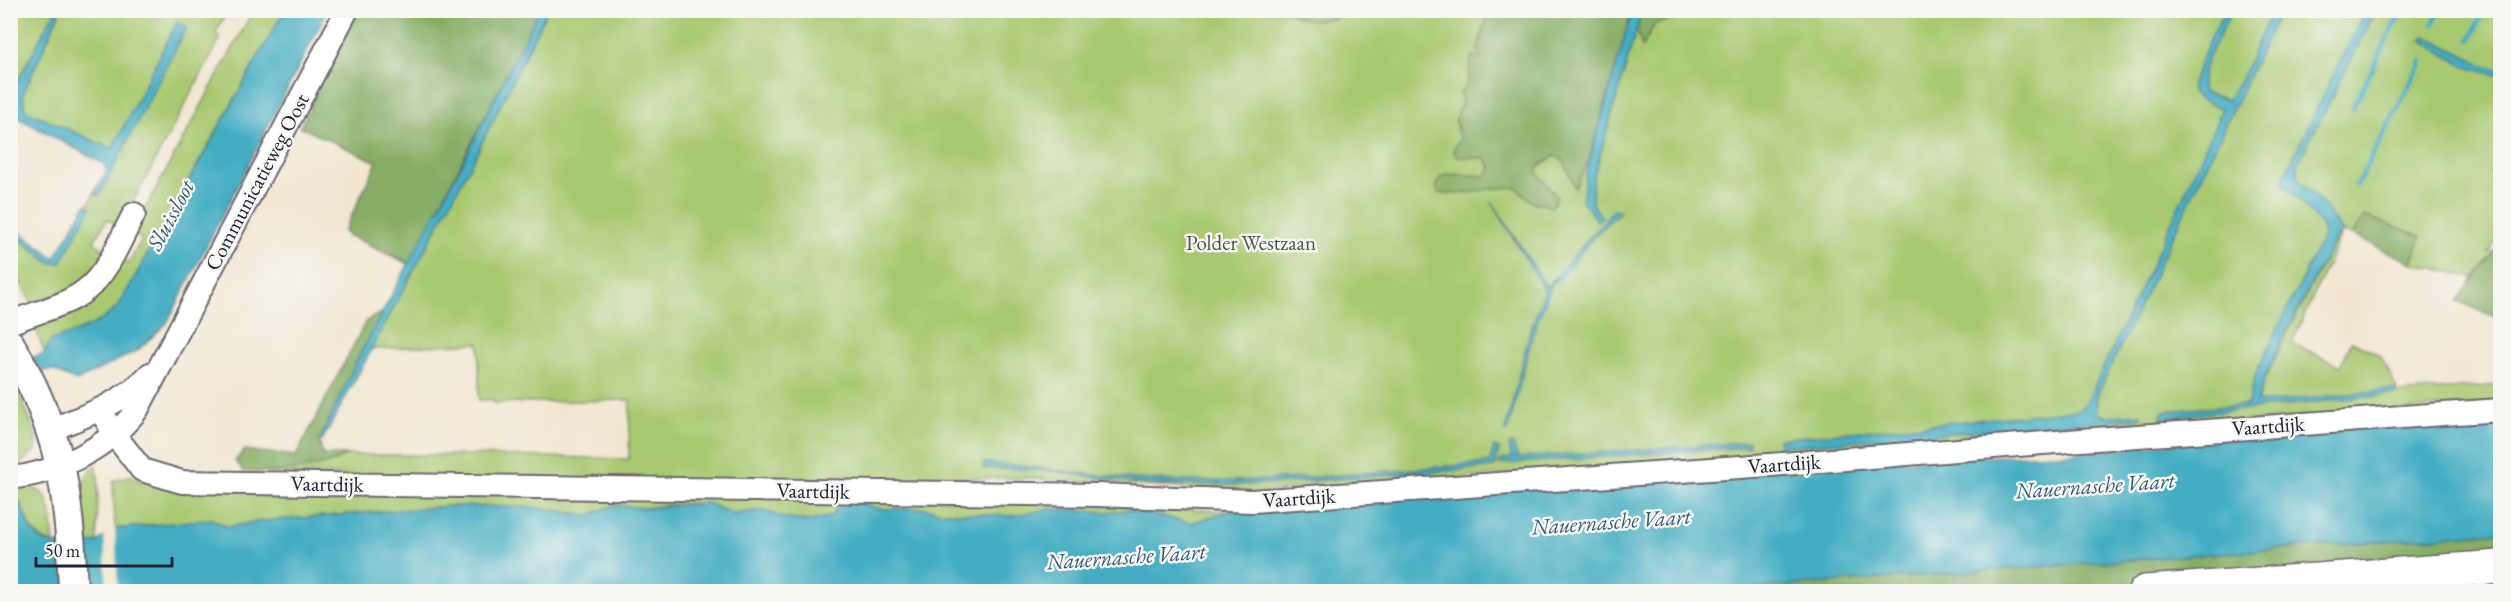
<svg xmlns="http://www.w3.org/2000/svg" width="2511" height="602" font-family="'EB Garamond',serif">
<rect width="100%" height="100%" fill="#f6f6f2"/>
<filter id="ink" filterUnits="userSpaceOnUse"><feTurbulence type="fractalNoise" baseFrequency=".0167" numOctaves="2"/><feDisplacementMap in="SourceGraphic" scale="12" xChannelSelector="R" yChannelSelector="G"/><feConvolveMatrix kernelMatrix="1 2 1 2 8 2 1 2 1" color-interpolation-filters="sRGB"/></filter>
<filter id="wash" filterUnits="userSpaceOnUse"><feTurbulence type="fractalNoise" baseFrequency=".008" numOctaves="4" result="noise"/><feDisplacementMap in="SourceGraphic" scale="24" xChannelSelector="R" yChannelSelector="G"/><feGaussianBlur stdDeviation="1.35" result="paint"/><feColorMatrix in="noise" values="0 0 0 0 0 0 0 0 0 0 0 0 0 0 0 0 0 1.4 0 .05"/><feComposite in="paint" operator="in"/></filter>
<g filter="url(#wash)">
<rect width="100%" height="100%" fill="#f2e6d0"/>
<!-- green -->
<path fill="#a9c971" stroke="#667656" stroke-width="1.5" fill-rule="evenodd" d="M365,10L2367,11L2287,171L2332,223L2247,405L2164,411L2161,418L2396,393L2500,385V403L1255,493L1027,478L545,483L267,473L331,463L347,455H471L629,459L630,400L494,403L493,400H479V343L362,350L409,264L368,245L382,163ZM2102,415L2141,418L1779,447L2086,416ZM1748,442V447L1501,460ZM1497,460L1495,467L1274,484L1215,485H1152L1041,470L983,468L985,463C1041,466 1096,478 1152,480C1265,486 1378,471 1490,463Z
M11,11H55L11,93Z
M58,11H236L233,17L225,15L216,33L220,39L120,226L107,219L94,242L107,252L78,285L36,303L30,301L11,264L10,232L50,263H61L90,206L88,205L94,194L99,196L141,114L112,149L25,110L23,94L59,14Z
M253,11H284L119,305C101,326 75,331 50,341L45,354L34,324L120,258L129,263L142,239L132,233Z
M2376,11H2500V153L2490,173L2500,159V236L2488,252L2496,250L2474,278L2412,263L2421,236L2365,216L2352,235L2342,232L2292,343L2340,366L2352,341L2381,356L2397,389L2257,404L2262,384L2334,241L2342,232L2326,208L2298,178V163Z
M10,371L36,435V449L18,466L10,468Z
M96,465L98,479L97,542L87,544C83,520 73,482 96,465Z
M132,475L137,480L160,486L833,495L1229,511L1191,523L1131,510L1106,512L1064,509L1011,516L943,512L924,508L881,509L855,502L832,516L811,521L788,519L761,510L734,514L706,503H683L645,508L615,505L588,515L533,507L450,506L262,521L228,527L211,519L115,529L113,481Z
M11,486C54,483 50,510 54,544C33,538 28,523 21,504L11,503Z
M2500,573V591L2361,592Z"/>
<!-- forest -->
<path fill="#86ad63" stroke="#54684f" stroke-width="1.5" d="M358,11H539L410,263L347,235L344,231L377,162L300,127Z
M1288,11H1354C1332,21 1308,25 1288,11Z
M1489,11H1632L1589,160L1575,188L1564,161L1555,156L1538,166L1537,172L1557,197L1552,207L1532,202L1517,188C1491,185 1466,197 1439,193L1436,187L1441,177L1446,174L1485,176L1491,168L1485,158L1457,157L1453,150L1460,139C1455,126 1452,116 1462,104L1460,93L1467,84L1472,55L1481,59L1477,50Z
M1642,11H1704L1655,24L1642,47L1637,31Z
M2365,216L2421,236L2412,263L2352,235Z
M2500,249V319L2457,301L2496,250Z
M383,312L319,441L323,455H347C317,470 278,474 244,472L235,461L245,450L296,456L366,321Z
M2500,532V556L2011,592H1704Z"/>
<!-- water -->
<path fill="#44adc3" stroke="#33687f" stroke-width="1.5" d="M539,10L547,11L473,161L322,441H319L358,358L464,160Z
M55,11L59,14L23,94L25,110L112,149L177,22L187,27L99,196L93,193L106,172L104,164L11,114V93Z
M284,11H327L167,323L137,351L76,381L53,370L38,372L31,358L44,354L50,341C75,331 101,326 119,305Z
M1632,11H1642L1593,179L1592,204L1602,217L1597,221L1582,200L1586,173Z
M2225,11H2232C2223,31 2196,72 2203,92L2227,100L2240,81L2272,11H2280L2097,396V413L2105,416L2141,414V418L1778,447L1779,439L2079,410L2088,400C2133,303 2180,208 2222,109L2199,99L2190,89L2209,40Z
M2365,11H2376L2298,163V178L2326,208L2342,232C2329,247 2321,266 2311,284C2292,322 2268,362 2257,403L2397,389L2396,394L2160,418L2163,411L2247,405L2256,373L2324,234L2321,225L2284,183V176Z
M2425,36L2482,64L2500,70V76L2466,67L2421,40Z
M1492,202L1547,287L1614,209L1620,211L1593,237L1562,277L1553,282L1533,333L1508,431H1505L1530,331L1545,291Z
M86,204L91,207L61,263H50L11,232V225L55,258Z
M2500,417V532L1704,592L11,591L10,503L21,504L30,529L43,541L54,544H87L97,542L115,529L211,519L228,527L262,521L450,506L533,507L588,515L615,505L645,508L706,503L734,514L761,510L788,519L811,521L832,516L836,508L855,502L881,509L924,508L943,512L1011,516L1050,509L1106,512L1131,510L1191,523L1229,511L1868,462L2077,453L2278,433Z
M1749,442L1748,447L1499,464L1501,460L1512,458L1509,446L1513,444L1518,458Z
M1494,447L1499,449L1495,467L1274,484L1215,485H1152L1041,470L983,468L984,463C1040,466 1096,477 1152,480C1264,486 1378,471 1489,463Z"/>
<!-- pier -->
<path fill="#f2e6d0" d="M115,526L118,591H107L104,534Z"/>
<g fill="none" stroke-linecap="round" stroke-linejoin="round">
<!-- stream -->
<path stroke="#44adc3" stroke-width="5" d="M2433,24L2440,10
M2470,40L2484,10
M2352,109L2402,10
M2357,185L2422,61"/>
</g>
</g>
<g filter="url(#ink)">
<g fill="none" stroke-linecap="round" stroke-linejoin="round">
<!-- minor casing -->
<g stroke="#6b676f" stroke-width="26">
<path id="minor" d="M10,323C35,312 67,306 87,289C109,271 121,238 134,214
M101,410L114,434L142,470L182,482L1098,495L1252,501L1783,464L2081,440L2500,410
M52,429C88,415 123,403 150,374
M10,478C59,473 107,448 137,410L347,10"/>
</g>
<!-- major casing -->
<g stroke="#6b676f" stroke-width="32">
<path id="major" d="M10,344C61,429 70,495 73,592"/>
</g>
<!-- highway casing -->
<g stroke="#6b676f" stroke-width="36">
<path id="highway" d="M2145,592L2500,567"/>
</g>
<!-- minor -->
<use href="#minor" stroke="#fff" stroke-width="22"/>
<!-- major -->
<use href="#major" stroke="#fff" stroke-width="28"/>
<!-- highway -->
<use href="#highway" stroke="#fff" stroke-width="33"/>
</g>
</g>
<g text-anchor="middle" stroke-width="5" stroke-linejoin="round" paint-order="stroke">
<!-- street labels -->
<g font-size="21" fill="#22223b" stroke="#f6f6f2">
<text transform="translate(257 182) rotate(-62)" y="7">Communicatieweg Oost</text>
<text transform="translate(2268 426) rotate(-4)" y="7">Vaartdijk</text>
<text transform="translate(1784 464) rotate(-4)" y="7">Vaartdijk</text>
<text transform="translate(327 484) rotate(1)" y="7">Vaartdijk</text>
<text transform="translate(813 491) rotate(1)" y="7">Vaartdijk</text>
<text transform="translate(1299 498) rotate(-4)" y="7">Vaartdijk</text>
</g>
<!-- park labels -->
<g font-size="21" fill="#4a544b" stroke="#f6f6f2">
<text x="1251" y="250">Polder Westzaan</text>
</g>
<!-- water labels -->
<g font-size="22" font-style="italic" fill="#305a71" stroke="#f6f6f2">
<text transform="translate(170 215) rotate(-62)" y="8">Sluissloot</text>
<text transform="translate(2095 485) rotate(-4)" y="8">Nauernasche Vaart</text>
<text transform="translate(1611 521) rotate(-4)" y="8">Nauernasche Vaart</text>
<text transform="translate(1126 556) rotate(-4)" y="8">Nauernasche Vaart</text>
</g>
</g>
<!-- margin -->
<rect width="2511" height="602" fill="none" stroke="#f6f6f2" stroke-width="36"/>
<!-- scale -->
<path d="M36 557v9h136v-9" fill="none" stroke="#22223b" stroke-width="3"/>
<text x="45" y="557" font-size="18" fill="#22223b" stroke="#f6f6f2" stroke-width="4.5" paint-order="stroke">50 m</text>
</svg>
